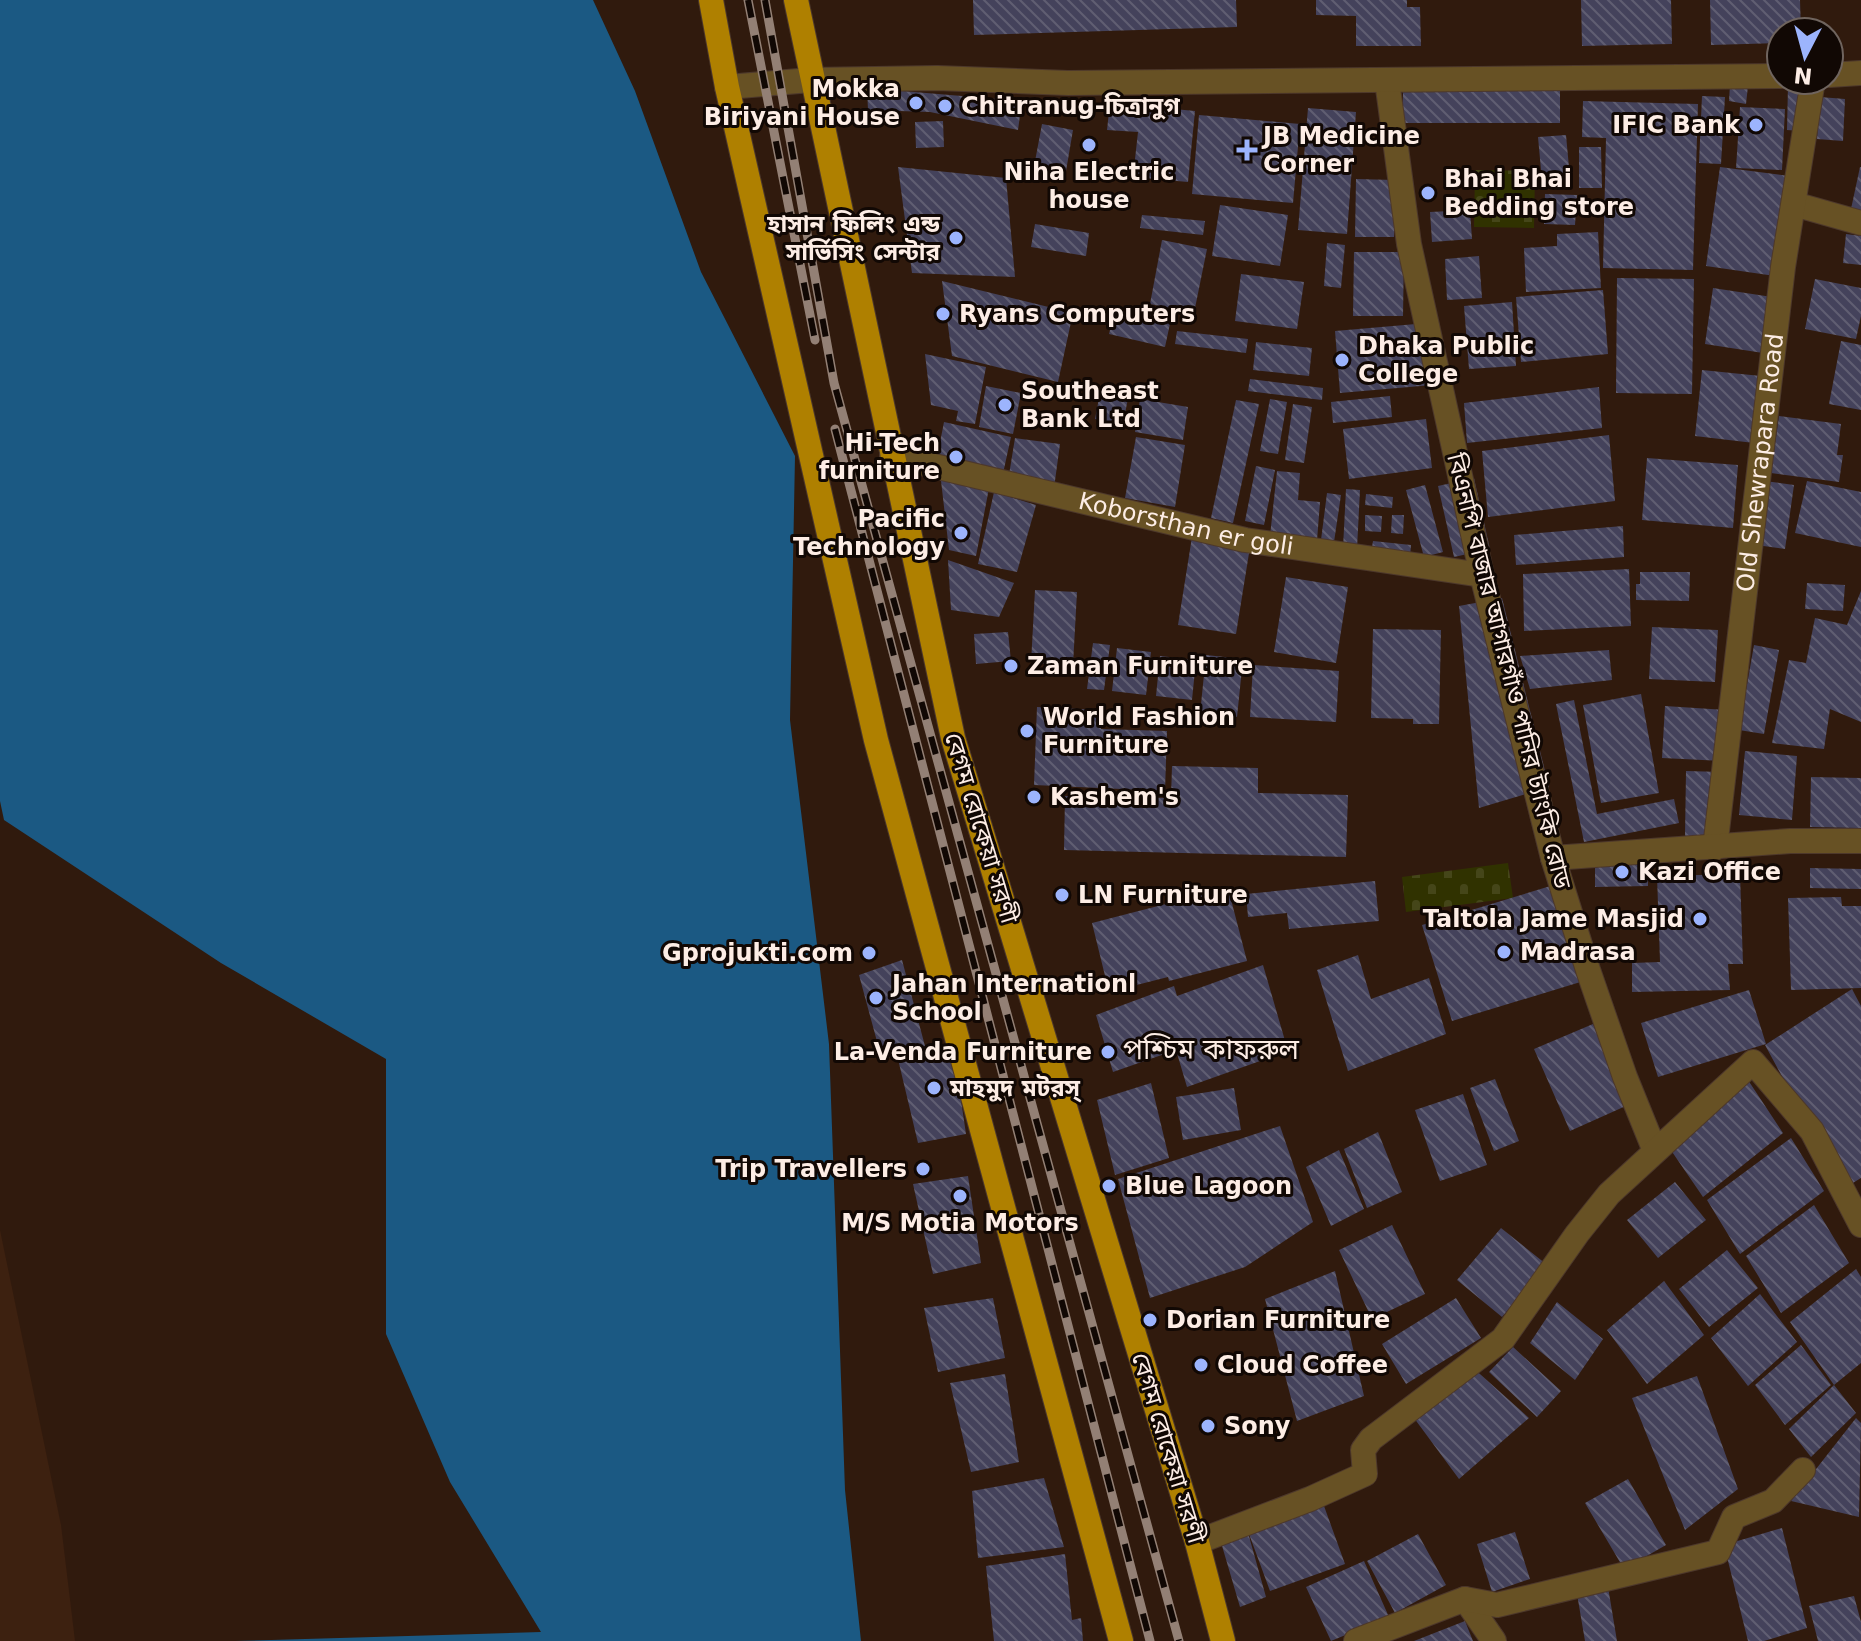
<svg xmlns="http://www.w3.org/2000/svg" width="1861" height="1641" font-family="'DejaVu Sans','Noto Sans Bengali',sans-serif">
<defs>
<pattern id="cemetery-stones" width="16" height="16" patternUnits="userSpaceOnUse" patternTransform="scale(2)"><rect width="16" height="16" fill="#303200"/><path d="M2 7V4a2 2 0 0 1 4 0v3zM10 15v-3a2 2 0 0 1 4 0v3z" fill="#454619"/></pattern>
<pattern id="building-back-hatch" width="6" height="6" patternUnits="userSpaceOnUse" patternTransform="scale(2)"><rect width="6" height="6" fill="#44425b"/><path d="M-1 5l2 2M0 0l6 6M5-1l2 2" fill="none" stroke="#605e72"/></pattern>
</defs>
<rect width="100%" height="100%" fill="#301a0d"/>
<!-- built -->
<path fill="#3d2110" d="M0,1230L61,1525L75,1641H0Z"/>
<!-- cemetery -->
<path fill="url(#cemetery-stones)" d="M1475,170L1535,171L1534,228L1474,227Z
M1508,863L1513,898L1406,912L1402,877Z"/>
<!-- water -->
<path fill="#1b5983" d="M0,0H593L635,91L701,272L795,456L790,720L829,1044L845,1490L861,1641H235L541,1632L450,1482L386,1334V1059L221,963L4,820L0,801Z"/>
<!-- building -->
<path fill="url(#building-back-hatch)" d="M973,0H1236L1237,27L974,35Z
M1316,0H1407V7H1420L1421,46H1356V16L1316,15Z
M1581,0H1671L1672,44L1582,46Z
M1710,0H1800L1801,32H1781V43L1711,45Z
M1802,80L1801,131L1787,130L1788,85Z
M1730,84L1748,86L1746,104L1729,101Z
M1403,86H1560V123H1403Z
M867,88L1022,101L1018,130L930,112L868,110Z
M1702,96L1725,97L1721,164L1699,163Z
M1820,97L1845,99L1843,141L1817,139Z
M1583,101L1698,104L1693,270L1603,268L1606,138L1582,137Z
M1110,103L1195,111L1188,182L1133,177L1138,132L1107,130Z
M1740,107L1785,109L1782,170L1736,168Z
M1308,108L1356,112L1347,234L1298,230Z
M1199,115L1300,124L1293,203L1192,194Z
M943,121L944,147L916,148L915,122Z
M1042,124L1073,130L1065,177L1033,172Z
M1566,135L1570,178L1542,181L1538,137Z
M1579,147H1601L1602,188H1579Z
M898,167L1006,178L1015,277L912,273Z
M1720,167L1789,176L1775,276L1706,266Z
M1860,167H1861V211L1851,209Z
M1356,179L1395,180L1394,237H1355Z
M1545,194L1577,195L1575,225L1544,224Z
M1220,205L1288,215L1280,266L1212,256Z
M1470,210L1472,239L1432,242L1430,212Z
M1142,215L1205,221L1203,235L1140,228Z
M1035,224L1089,233L1086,256L1031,247Z
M1598,232L1601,288L1526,292L1524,248L1557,246V234Z
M1846,234L1861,236V265L1843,263Z
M1162,240L1207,249L1194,313L1150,304Z
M1327,243L1345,245L1341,288L1324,286Z
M1354,252H1404L1403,316H1353Z
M1479,256L1482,298L1447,300L1445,259Z
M1241,274L1304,282L1297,329L1235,321Z
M1617,278L1694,279L1692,394L1616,393Z
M1815,279L1861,288V316L1856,339L1805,329Z
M942,281L1073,313L1058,382L952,356Z
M1713,288L1772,297L1763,353L1705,344Z
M1603,290L1608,354L1521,362L1516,297Z
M1512,302L1516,366L1469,369L1464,306Z
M1116,306L1171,319L1165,347L1109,334Z
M1439,322L1444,384L1340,393L1335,331Z
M1177,331L1248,339L1246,353L1175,344Z
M1841,341L1861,345V410L1829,404Z
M1256,342L1312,348L1309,376L1253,370Z
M925,354L986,367L975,424L956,421L958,411L931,405Z
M1702,370L1761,376L1754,443L1695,436Z
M1250,379L1323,388L1322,400L1248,391Z
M986,386L1021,393L1013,434L979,427Z
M1599,387L1602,428L1467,443L1464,403Z
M1101,388L1129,393L1123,424L1095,419Z
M1390,396L1392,417L1333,423L1331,402Z
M1140,399L1188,407L1183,440L1135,432Z
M1270,399L1287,402L1278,454L1260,451Z
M1236,400L1259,404L1233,523L1211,518Z
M1293,404L1312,407L1304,463L1285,460Z
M1779,416L1841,424L1837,455H1843L1839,482L1771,473Z
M1426,419L1432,468L1349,479L1343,429Z
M944,422L1011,437L1002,478L936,463Z
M1609,435L1615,501L1488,517L1482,451Z
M1136,437L1185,445L1175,507L1125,498Z
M1015,438L1060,444L1054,488L1008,481Z
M1647,458L1738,465L1733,528L1642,520Z
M1256,466L1275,470L1264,525L1245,521Z
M1277,471L1300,473L1298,500L1320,502L1317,541L1270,536Z
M940,472L990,483L976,556L949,550Z
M1474,478L1490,549L1454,557L1438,486Z
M1765,481L1794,485L1785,549L1756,545Z
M1807,481L1861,492V547L1795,533Z
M1425,485L1443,552L1424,557L1406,490Z
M1346,489L1360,490L1357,549L1343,548Z
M994,492L1036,505L1017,572L978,564Z
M1327,493L1341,495L1334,542L1321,540Z
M1366,494L1393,497L1392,508L1365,505Z
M1365,515L1382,516L1381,532L1365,531Z
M1392,515H1404L1403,534L1391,533Z
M1623,526L1624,557L1516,565L1514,535Z
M1192,537L1250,547L1236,634L1178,625Z
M1373,541L1411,545L1410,557L1371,553Z
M948,560L1014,583L999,617L951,610Z
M1629,569L1631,626L1524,631L1523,574Z
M1640,572H1690L1689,601L1636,600V584H1640Z
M1286,577L1348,587L1336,663L1274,652Z
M1807,583L1845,585L1843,611L1805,609Z
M1035,590L1077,592L1073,665L1031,663Z
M1861,591V722L1830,709L1824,749L1772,743L1789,660L1806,663L1815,618L1847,625Z
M1502,598L1549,787L1479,808L1459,606Z
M1652,627L1718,630L1715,682L1649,679Z
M1373,629L1441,630L1439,724H1413V719L1371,718Z
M1008,632L1011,661L976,664L974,634Z
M1093,643L1110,645L1104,690L1087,689Z
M1754,645L1779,650L1764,734L1739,730Z
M1117,648L1151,652L1146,695L1112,691Z
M1609,650L1612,680L1530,689L1520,656Z
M1206,655L1243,659L1237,717L1200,714Z
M1160,656L1196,660L1192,700L1156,696Z
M1253,665L1339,671L1336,722L1250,717Z
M1641,694L1659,793L1601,803L1583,705Z
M1574,700L1597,814L1674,799L1679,823L1584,842L1556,704Z
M1665,706L1726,710L1723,761L1662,758Z
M1037,707L1102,710L1101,729L1167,731L1165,791L1034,785Z
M1745,751L1797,756L1792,820L1739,815Z
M1172,766L1258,768V793L1348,795L1346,857L1064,850L1065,796L1171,798Z
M1686,771L1723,772L1722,836H1685Z
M1811,777L1861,778V828L1810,827Z
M1648,857V886L1595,887V859Z
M1810,868L1861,869V889L1810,888Z
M1740,874L1743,964H1728L1730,990L1632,992V963L1660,962L1657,876Z
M1375,881L1379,921L1289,929L1287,913L1248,917L1246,894Z
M1557,884L1587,980L1452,1021L1422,925Z
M1228,888L1247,961L1169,981L1168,977L1109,992L1092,923Z
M1841,897L1842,906H1861V988L1791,990L1788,898Z
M1358,955L1371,999L1429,978L1446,1034L1348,1071L1317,970Z
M902,960L925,1046L900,1054L953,1046L966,1134L918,1143L897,1055L882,1060L859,975Z
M1263,965L1288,1051L1187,1087L1176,1050L1113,1072L1096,1015L1174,986L1177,996Z
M1852,989L1861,1006V1178L1843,1189L1765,1045Z
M1749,990L1766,1044L1658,1077L1641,1023Z
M1593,1024L1628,1105L1570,1131L1534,1049Z
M1746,1077L1783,1133L1703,1197L1666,1143Z
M1495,1079L1519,1141L1494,1151L1470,1088Z
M1151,1083L1169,1158L1115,1175L1097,1100Z
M1234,1088L1241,1130L1183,1140L1176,1097Z
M1463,1094L1487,1165L1440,1181L1415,1110Z
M1280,1126L1313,1222L1245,1267L1150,1298L1118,1179Z
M1378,1132L1402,1192L1367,1208L1344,1149Z
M1791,1138L1824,1191L1740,1254L1707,1200Z
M1339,1150L1364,1209L1331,1226L1306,1167Z
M968,1176L981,1263L933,1274L913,1184Z
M1675,1182L1706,1220L1658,1258L1627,1220Z
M1814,1205L1849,1263L1781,1313L1746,1256Z
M1392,1225L1425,1294L1372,1319L1339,1250Z
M1501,1228L1546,1264L1502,1317L1457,1280Z
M1727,1250L1758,1288L1709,1327L1679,1289Z
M1856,1269L1861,1277V1363L1834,1385L1790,1322Z
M1335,1271L1364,1396L1297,1421L1265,1299Z
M1664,1281L1704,1335L1647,1384L1607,1330Z
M1760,1294L1797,1342L1748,1386L1711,1338Z
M993,1298L1005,1358L938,1372L924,1308Z
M1456,1298L1481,1338L1406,1384L1382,1344Z
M1557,1302L1603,1339L1575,1380L1530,1343Z
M1801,1345L1831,1385L1785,1425L1755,1385Z
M1513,1347L1561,1391L1537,1417L1489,1372Z
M1471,1366L1529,1418L1459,1479L1414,1418Z
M1005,1374L1019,1462L971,1472L950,1383Z
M1697,1376L1738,1489L1685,1530L1632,1398Z
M1834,1385L1856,1413L1811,1457L1789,1429Z
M1856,1418L1861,1423L1859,1517L1791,1501Z
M1044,1478L1064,1547L978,1558L972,1491Z
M1628,1479L1666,1545L1624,1569L1585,1503Z
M1324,1506L1345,1564L1270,1591L1249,1534Z
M1782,1528L1807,1628L1764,1641H1748L1724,1545Z
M1247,1529L1266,1597L1240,1607L1220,1539Z
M1515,1532L1530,1579L1492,1592L1477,1544Z
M1418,1534L1446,1585L1395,1613L1367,1561Z
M1065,1554L1072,1620L1081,1618L1083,1641H994L986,1566Z
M1364,1561L1389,1617L1331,1641L1306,1587Z
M1608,1587L1617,1641H1585L1577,1594Z
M1854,1596L1861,1622V1641H1818L1809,1606Z
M1465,1621L1473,1641H1414Z"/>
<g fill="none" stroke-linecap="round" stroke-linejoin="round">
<!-- street casing -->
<g stroke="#4d382b" stroke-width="26">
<g id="street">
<path d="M1829,75L1861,73"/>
<path d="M1387,81L1409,244L1482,575L1553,858L1588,970L1625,1077L1655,1151"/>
<path d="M727,87L811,80L937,78L1068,83L1781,76"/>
<path d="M1794,204L1861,223"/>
<path id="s1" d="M892,456L1245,540L1482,575"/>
<path id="s2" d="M1715,848L1783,267L1813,80"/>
<path d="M1553,858L1790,841H1861"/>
<path d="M1197,1542L1310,1499L1365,1474L1363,1450L1371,1439L1503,1339L1577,1234L1609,1194L1753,1062L1812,1131L1861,1225"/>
<path d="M1465,1599L1494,1641"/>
<path d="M1356,1641L1465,1599L1497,1605L1718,1552L1734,1517L1773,1501L1803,1470"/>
</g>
</g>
<!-- primary casing -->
<g stroke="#4d382b" stroke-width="26">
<path id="primary" d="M711,0L727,87L876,740L1121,1641
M796,0L953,738L1197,1542L1223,1641"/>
</g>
<!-- street -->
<use href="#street" stroke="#675124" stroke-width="24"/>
<!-- primary -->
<use href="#primary" stroke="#af8000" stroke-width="24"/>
<!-- rail casing -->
<g stroke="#938075" stroke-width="9">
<path id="rail" d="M748,0L815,340
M765,0L834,383L1179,1641
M835,429L1150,1641"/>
</g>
<!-- rail -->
<use href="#rail" stroke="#110804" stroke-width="6" stroke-dasharray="18" stroke-linecap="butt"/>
</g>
<!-- markers -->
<g fill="#9cb4fd" stroke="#110804" stroke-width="3">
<circle cx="916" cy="103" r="8"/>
<circle cx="945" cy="106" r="8"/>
<circle cx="1756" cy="125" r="8"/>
<circle cx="1089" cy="145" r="8"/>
<path d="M1243 138h8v8h8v8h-8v8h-8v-8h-8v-8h8z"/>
<circle cx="1428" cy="193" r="8"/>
<circle cx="956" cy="238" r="8"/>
<circle cx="943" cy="314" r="8"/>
<circle cx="1342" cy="360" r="8"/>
<circle cx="1005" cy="405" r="8"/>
<circle cx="956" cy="457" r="8"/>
<circle cx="961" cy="533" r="8"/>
<circle cx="1011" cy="666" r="8"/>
<circle cx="1027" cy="731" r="8"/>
<circle cx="1034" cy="797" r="8"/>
<circle cx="1622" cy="872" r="8"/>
<circle cx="1062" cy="895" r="8"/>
<circle cx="1700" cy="919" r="8"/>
<circle cx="1504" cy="952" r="8"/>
<circle cx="869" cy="953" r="8"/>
<circle cx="876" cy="998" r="8"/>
<circle cx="1108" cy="1052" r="8"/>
<circle cx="934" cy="1088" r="8"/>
<circle cx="923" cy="1169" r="8"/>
<circle cx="1109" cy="1186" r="8"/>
<circle cx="960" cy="1196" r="8"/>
<circle cx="1150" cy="1320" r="8"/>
<circle cx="1201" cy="1365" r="8"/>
<circle cx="1208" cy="1426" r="8"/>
</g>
<g text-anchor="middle" stroke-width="6" stroke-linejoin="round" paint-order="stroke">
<!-- poi labels -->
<g font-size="24" font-weight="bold" fill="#fdede5" stroke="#110804" text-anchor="start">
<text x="900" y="97" text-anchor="end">Mokka<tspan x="900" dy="28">Biriyani House</tspan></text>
<text x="961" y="114">Chitranug-চিত্রানুগ</text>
<text x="1740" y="133" text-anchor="end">IFIC Bank</text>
<text x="1263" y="144">JB Medicine<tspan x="1263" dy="28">Corner</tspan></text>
<text x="1089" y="180" text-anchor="middle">Niha Electric<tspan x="1089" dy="28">house</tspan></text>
<text x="1444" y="187">Bhai Bhai<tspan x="1444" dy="28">Bedding store</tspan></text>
<text x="940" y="232" text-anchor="end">হাসান ফিলিং এন্ড<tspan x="940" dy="28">সার্ভিসিং সেন্টার</tspan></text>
<text x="959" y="322">Ryans Computers</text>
<text x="1358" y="354">Dhaka Public<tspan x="1358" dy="28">College</tspan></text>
<text x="1021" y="399">Southeast<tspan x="1021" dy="28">Bank Ltd</tspan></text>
<text x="940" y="451" text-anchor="end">Hi-Tech<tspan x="940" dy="28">furniture</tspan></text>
<text x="945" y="527" text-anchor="end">Pacific<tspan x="945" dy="28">Technology</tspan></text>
<text x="1027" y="674">Zaman Furniture</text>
<text x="1043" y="725">World Fashion<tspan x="1043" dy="28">Furniture</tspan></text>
<text x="1050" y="805">Kashem's</text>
<text x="1638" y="880">Kazi Office</text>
<text x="1078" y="903">LN Furniture</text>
<text x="1684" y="927" text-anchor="end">Taltola Jame Masjid</text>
<text x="1520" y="960">Madrasa</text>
<text x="853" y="961" text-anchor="end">Gprojukti.com</text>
<text x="892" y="992">Jahan Internationl<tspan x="892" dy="28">School</tspan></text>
<text x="1092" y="1060" text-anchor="end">La-Venda Furniture</text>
<text x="950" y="1096">মাহমুদ মটরস্</text>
<text x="907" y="1177" text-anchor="end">Trip Travellers</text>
<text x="1125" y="1194">Blue Lagoon</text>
<text x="960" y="1231" text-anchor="middle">M/S Motia Motors</text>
<text x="1166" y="1328">Dorian Furniture</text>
<text x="1217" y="1373">Cloud Coffee</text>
<text x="1224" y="1434">Sony</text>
</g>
<!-- street labels -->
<g font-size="24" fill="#fdede5" stroke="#110804">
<text dy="8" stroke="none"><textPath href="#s2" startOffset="388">Old Shewrapara Road</textPath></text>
<text dy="8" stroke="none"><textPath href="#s1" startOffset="302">Koborsthan er goli</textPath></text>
<text transform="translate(1509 671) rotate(76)" y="8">বিএনপি বাজার আগারগাঁও পানির ট্যাংকি রোড</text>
<text transform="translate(981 828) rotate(73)" y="8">বেগম রোকেয়া সরণী</text>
<text transform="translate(1168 1448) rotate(73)" y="8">বেগম রোকেয়া সরণী</text>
</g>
<!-- quarter labels -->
<g font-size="28" fill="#fdede5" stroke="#110804">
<text x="1211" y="1059">পশ্চিম কাফরুল</text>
</g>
</g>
<!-- north arrow -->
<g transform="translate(1805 56) rotate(186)"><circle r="38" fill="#110804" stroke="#6f645e" stroke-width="2"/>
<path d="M0-6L14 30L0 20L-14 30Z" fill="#9cb4fd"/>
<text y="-12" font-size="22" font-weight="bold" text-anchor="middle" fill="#fdede5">N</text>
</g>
</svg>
